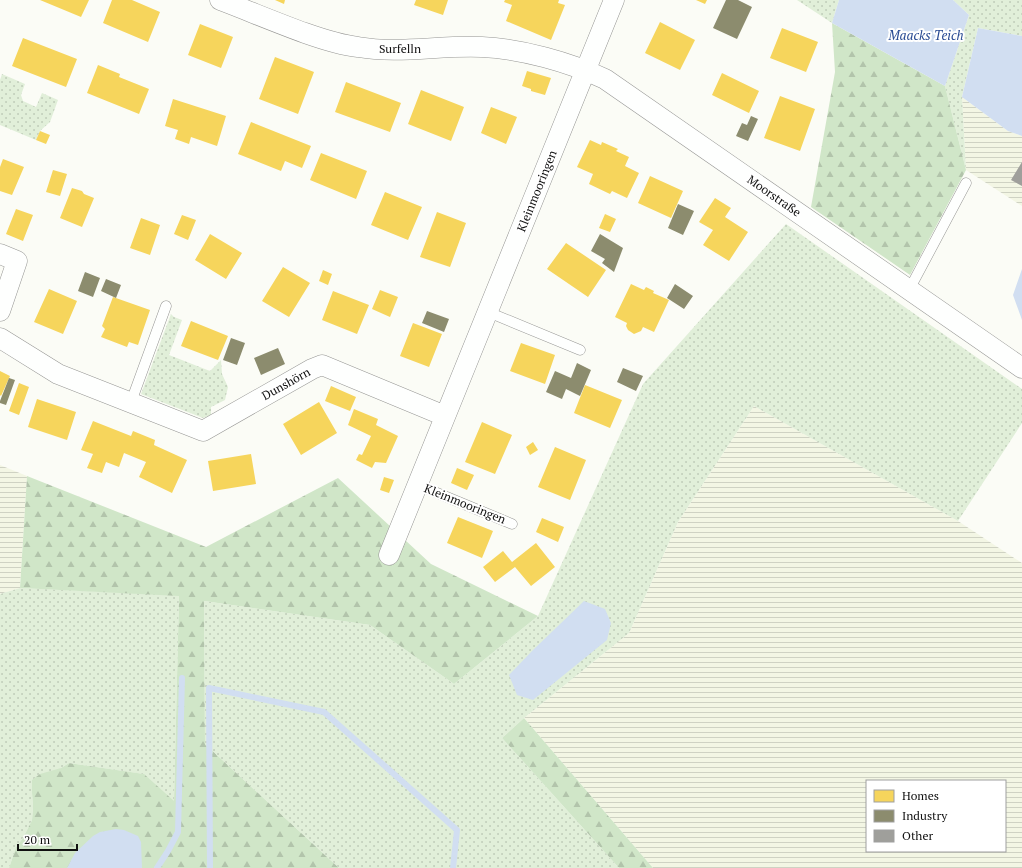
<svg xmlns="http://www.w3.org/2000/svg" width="1022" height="868" font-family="'PT Serif',serif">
<defs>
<pattern id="farmland-rules" width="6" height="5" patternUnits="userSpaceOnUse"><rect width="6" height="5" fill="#f3f6e4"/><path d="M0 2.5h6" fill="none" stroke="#cfd2c3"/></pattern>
<pattern id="grass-dots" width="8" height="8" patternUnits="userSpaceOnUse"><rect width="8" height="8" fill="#e1efd9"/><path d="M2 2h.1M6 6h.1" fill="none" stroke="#c0ccb9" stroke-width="1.8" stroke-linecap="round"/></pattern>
<pattern id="forest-firs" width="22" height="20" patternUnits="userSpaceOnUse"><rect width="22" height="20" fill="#d0e6c8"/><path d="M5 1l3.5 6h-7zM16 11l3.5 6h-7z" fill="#b2c4ab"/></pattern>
</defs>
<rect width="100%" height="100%" fill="#fbfcf6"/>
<!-- farmland -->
<path fill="url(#farmland-rules)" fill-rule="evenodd" d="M962,97L1008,131L1022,136V206L966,170Z
M754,406L958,521L1022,563V868H653L524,718L629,633L678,522ZM867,781H1005V851H867Z
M0,465L27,476L20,588L0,594Z"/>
<!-- grass -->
<path fill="url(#grass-dots)" d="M797,0H839L832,23Z
M953,0H1022V36L978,28L962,97L966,170L945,86L969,15Z
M2,74L25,84L21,95L23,101L36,107L42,93L58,100L50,122L40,131L36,140L0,125V80Z
M786,224L1022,389V423L958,521L754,406L678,522L629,633L524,718L502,738L619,868H339L205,744L204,601L370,625L454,684L538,616L643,384Z
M171,314L174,317L182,320L169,355C183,360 196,366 210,371L221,360L222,374L228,387L225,400L211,407V415L203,418L141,394Z
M20,588L179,595L174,802L143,774L69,763L61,768L32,793L33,807L32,820L23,838L16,847L9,868H0V594Z"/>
<!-- forest -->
<path fill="url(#forest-firs)" d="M832,23L945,86L966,170L910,275L811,207L835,72Z
M27,476L206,547L338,478L431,564L538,616L454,684L370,625L204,601L205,744L339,868H9L16,847L23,838L32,820L33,807L32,793V780L40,774L61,768L69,763L144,774L174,801L179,596L20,588Z
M524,718L653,868H619L502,738Z"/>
<!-- water -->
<path fill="#d1def1" d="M839,0H953L969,15L945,86L832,23Z
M978,28L1022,36V136L1008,131L962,97Z
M1022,269V320L1013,295Z
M584,601L605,609L611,623L607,640L533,700L517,695L509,675L533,650Z
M116,829L124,830L138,836L141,842L142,868H67L75,853L93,836L100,832Z"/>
<!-- homes -->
<path fill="#f6d55c" d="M40,0H89L81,17Z
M112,0H132L160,12L148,42L103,23Z
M275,0H285L284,4Z
M416,0H448L443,15L414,5Z
M505,0H559L558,3L565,5L551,40L506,21L512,5L504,2Z
M696,0H707L705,4Z
M660,22L695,40L680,70L645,53Z
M200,24L233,37L221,68L188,55Z
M782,28L818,42L806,72L770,58Z
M23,38L77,59L66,87L12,66Z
M275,57L314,72L298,114L259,99Z
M98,65L120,74L119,77L149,89L139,114L87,93Z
M527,71L551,78L545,95L531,91V89L522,86Z
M722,73L759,91L749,113L712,95Z
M346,82L401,103L390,132L335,112Z
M421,90L464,107L451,141L408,124Z
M780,96L815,109L800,151L764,138Z
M173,99L226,116L217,146L191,137L189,144L175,139L178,130L165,126Z
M491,107L517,117L506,144L481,133Z
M251,122L311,146L302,168L285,161L281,171L238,154Z
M40,131L50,135L46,144L36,140Z
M590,140L601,145L602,142L618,149L616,151L629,157L625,166L639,173L627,198L612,191L610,194L589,184L593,174L577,167Z
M321,153L367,171L356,199L310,180Z
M3,159L24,167L12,195L0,191V167Z
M53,170L67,174L60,196L46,192Z
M650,176L683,191L671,218L638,203Z
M72,188L82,191L84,194L94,198L82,227L60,218Z
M385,192L422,207L408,240L371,225Z
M715,198L731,208L725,217L748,232L729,261L703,245L713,230L699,222Z
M16,209L33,215L23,241L6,234Z
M437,212L466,223L450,267L420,257Z
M605,214L616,219L610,232L599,228Z
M182,215L196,220L188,240L174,234Z
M141,218L160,225L150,255L130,248Z
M210,234L242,253L226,279L195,260Z
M566,243L606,270L588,297L547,269Z
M283,267L310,283L289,317L262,301Z
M323,270L332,274L328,285L319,281Z
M631,284L644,290L646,287L654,291L653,293L669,300L654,332L643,327L641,331L634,334L628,330L626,326L627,323L615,317Z
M49,289L77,301L63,334L34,322Z
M380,290L398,297L390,317L372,309Z
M333,291L369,305L357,334L322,320Z
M113,297L150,310L138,345L129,342L127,347L101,337L105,329L102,326Z
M191,321L228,336L218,360L181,346Z
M413,323L442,334L429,367L400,356Z
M521,343L555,355L545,384L510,371Z
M0,371L10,376L1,396L0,395Z
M19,383L29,387L19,415L9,411Z
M585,385L622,400L610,428L574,413Z
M331,386L356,397L350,411L325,401Z
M37,399L76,412L67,440L28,427Z
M319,402L337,433L301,455L283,424Z
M354,409L378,419L376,425L398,436L386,463L375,462L372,468L356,460L359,454L362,455L371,436L348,425Z
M93,421L131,436L133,431L155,440L154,445L187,460L172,493L139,477L146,462L124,453L119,467L106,462L102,473L87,468L93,454L81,450Z
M482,422L512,435L495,474L465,462Z
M533,442L538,450L530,455L526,447Z
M555,447L586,460L570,500L538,487Z
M251,454L256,484L213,491L208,461Z
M457,468L474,475L467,490L451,483Z
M384,477L394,480L389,493L380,490Z
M458,517L493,531L482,558L447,543Z
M542,518L564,527L558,542L536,532Z
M536,543L555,567L531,586L515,567L495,582L483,567L503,551L512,562Z"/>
<!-- industry -->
<path fill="#8c8c6e" d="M726,0H738L752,7L737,39L713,28Z
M751,116L758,119L748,141L736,136L742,123L747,125Z
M678,204L694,211L683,235L668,228Z
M600,234L623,248L614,272L602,263L605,259L591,251Z
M85,272L100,278L93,297L78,291Z
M106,279L121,285L116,298L101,291Z
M675,284L693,296L684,309L667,298Z
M427,311L449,319L444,332L422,323Z
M231,338L245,343L237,365L223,360Z
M278,348L285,364L261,375L254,358Z
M577,363L591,370L580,396L566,389L562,399L546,392L555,371L571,378Z
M623,368L643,376L636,391L617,382Z
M9,378L15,380L6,405L0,403V401Z"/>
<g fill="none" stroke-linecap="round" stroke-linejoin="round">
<!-- stream -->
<path stroke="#d1def1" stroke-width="6" d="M157,868L168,851L178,832L182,678
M210,868L209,688L324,712L457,830L453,868"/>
</g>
<!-- building -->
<path fill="#9f9f9b" d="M1022,162V186L1011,180Z"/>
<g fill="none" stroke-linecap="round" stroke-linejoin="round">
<!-- lane casing -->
<g stroke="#969694" stroke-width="11">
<path id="lane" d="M909,290L966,183
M488,312L580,350
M131,402L166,306
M418,485L512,524"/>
</g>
<!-- street casing -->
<g stroke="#969694" stroke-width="21">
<path id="street" d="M220,0C249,11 277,23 305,33C322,39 340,45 358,47C399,54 441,45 482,47C522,49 569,62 605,79L1022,368
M0,254L17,261L0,311
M0,338L58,374L203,431L312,369L322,365L445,416
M389,555L614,0"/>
</g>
<!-- lane -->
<use href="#lane" stroke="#fefffe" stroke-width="10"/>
<!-- street -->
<use href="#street" stroke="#fefffe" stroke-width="20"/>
</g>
<g text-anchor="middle" stroke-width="4" stroke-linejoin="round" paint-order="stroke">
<!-- street labels -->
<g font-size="12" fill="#101010" stroke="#fff">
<text x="400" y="53">Surfelln</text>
<text transform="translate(537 191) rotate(-68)" y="4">Kleinmooringen</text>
<text transform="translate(774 196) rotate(35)" y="4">Moorstraße</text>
<text transform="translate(286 384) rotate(-29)" y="4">Dunshörn</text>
<text transform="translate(465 504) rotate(22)" y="4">Kleinmooringen</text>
</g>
<!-- water labels -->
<g font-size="13" font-style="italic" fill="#284a93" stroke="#fff">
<text x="926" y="40">Maacks Teich</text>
</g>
</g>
<!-- legend -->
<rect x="866" y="780" width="140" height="72" fill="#ffffff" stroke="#9f9f9f"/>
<rect x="874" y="790" width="20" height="12" fill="#f6d55c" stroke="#9f9f9f"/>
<text x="902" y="800" font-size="12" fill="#101010">Homes</text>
<rect x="874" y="810" width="20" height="12" fill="#8c8c6e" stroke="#9f9f9f"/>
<text x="902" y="820" font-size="12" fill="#101010">Industry</text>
<rect x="874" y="830" width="20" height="12" fill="#9f9f9b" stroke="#9f9f9f"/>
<text x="902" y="840" font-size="12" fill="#101010">Other</text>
<!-- scale -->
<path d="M18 844v6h59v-6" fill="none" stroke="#101010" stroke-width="2"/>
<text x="24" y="844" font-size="12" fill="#101010" stroke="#ffffff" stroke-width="3" paint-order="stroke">20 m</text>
</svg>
